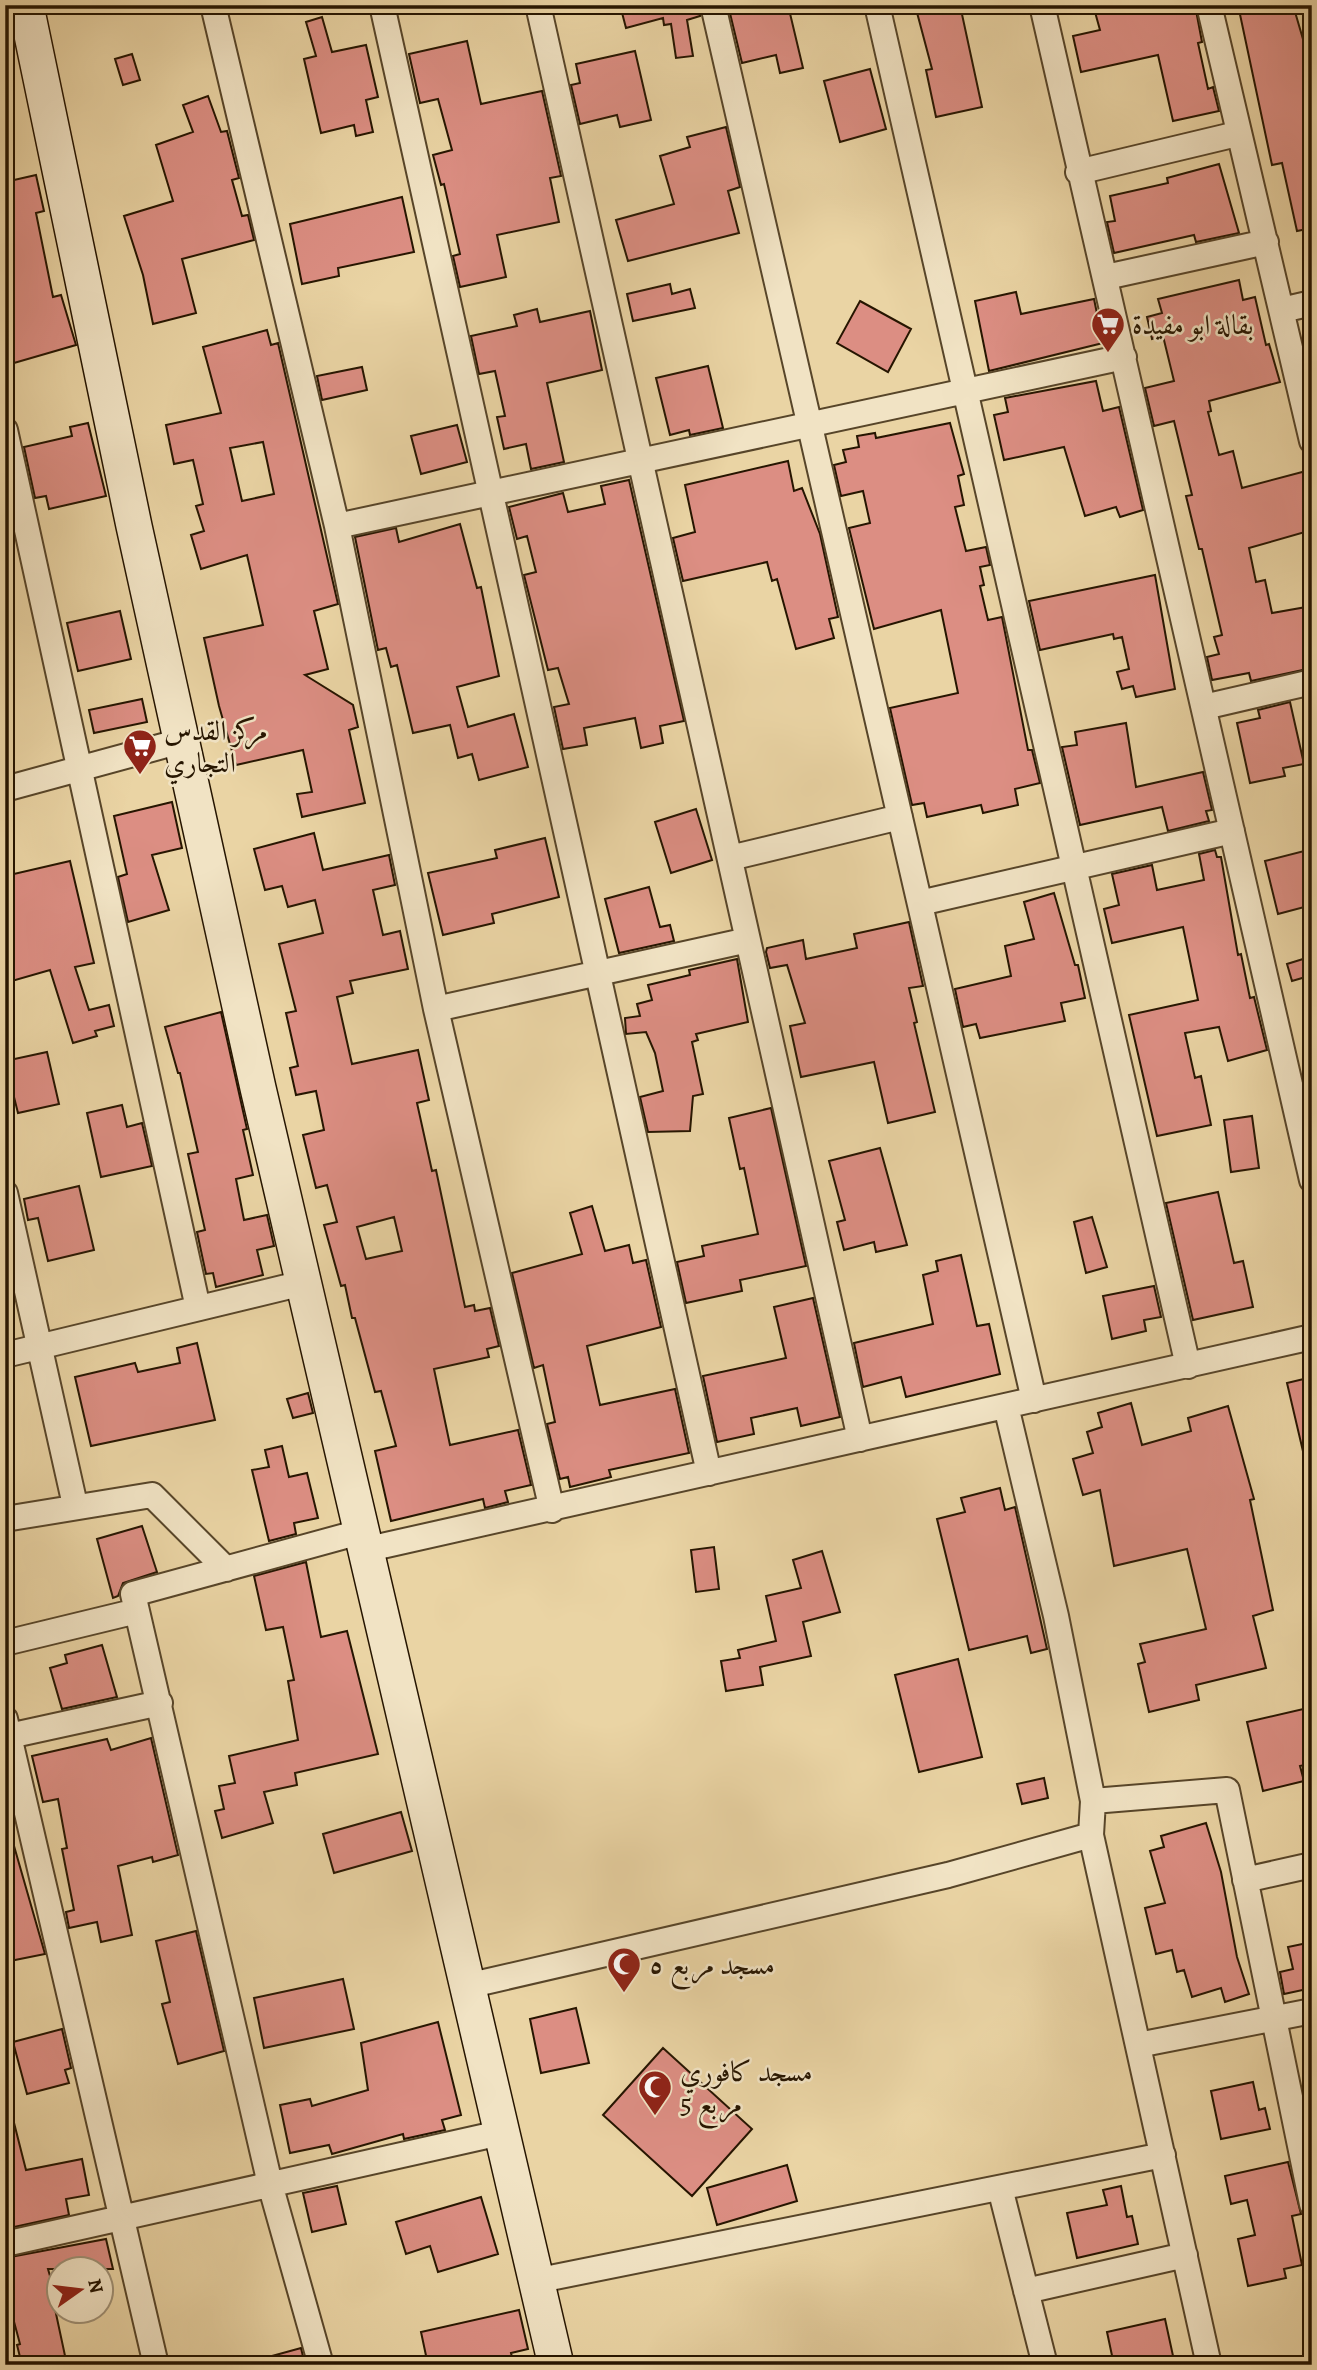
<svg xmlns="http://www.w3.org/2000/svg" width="1317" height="2370" font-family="Alegreya,Amiri,serif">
<rect width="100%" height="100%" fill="#ead4a4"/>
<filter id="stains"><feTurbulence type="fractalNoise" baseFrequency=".00286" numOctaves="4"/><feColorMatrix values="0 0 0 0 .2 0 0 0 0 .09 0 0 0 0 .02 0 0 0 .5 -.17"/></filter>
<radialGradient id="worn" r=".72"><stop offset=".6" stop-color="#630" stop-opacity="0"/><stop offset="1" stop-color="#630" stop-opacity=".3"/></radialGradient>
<!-- building -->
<path fill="#dc8e83" stroke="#261500" stroke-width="2" fill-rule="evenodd" d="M620,5H699L700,16L687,20L693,56L676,58L671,24L664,25L663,18L626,28Z
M728,5H788L803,68L780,73L776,55L742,63Z
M915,5H960L982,107L936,117L926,70L932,69Z
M1124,5H1127L1129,13L1153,5H1195L1202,42L1198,43L1208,89L1213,87L1219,111L1173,121L1158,55L1081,72L1073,36L1100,30L1095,12Z
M1238,5H1293L1312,70V228L1297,231L1282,163L1272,165Z
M322,17L332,52L366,45L378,97L366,100L373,132L356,136L354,125L321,133L304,59L316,56L306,22Z
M467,41L481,104L542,91L561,176L550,178L559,222L497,235L506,277L460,287L453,256L460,254L444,184L441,185L433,155L452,150L438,99L420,103L409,54Z
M635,51L651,120L620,127L617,115L580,124L571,85L580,83L576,64Z
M132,54L140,80L123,85L115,59Z
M870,69L886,129L840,142L824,81Z
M208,96L221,132L227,131L239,178L232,180L242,216L248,215L254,240L182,259L196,313L153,324L143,275L124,216L173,201L156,145L193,132L183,105Z
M726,127L740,187L728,191L739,233L628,261L616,220L674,204L660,156L690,147L687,137Z
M1219,164L1239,233L1196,242L1194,235L1114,253L1107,222L1115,221L1110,196L1168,183L1167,178Z
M36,175L44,211L36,213L53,297L61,295L76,345L14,363L5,332V182Z
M402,197L414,252L338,268L339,276L302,284L290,224Z
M1239,280L1243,300L1255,297L1266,345L1269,344L1280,382L1209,401L1211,411L1208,412L1219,455L1233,451L1242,488L1306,471L1312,493V530L1249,548L1256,582L1265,580L1272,613L1312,606V668L1251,681L1249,673L1212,680L1207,657L1219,654L1214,637L1222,635L1202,549H1199L1186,496L1192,495L1174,421L1154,426L1145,388L1174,381L1163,336L1152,339L1147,317L1162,313L1158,299Z
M670,284L672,294L690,289L695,308L633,321L627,294Z
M1016,292L1021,314L1094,299L1103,343L989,371L975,301Z
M860,301L911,329L888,372L837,343Z
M537,309L540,322L590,311L602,370L547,383L564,462L531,469L526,444L504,449L497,417L505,416L495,371L479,374L471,336L517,326L514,315Z
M267,330L271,345L278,343L338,604L314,611L328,669L305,675L353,705L358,727L349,730L365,803L302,817L297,794L312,792L303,750L236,765L219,706L204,638L263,625L247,555L201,569L191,535L204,531L196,506L203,504L193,460L174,464L166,425L221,413L203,347ZM263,442L274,494L242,501L230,448Z
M708,366L723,428L690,435L689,430L670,435L656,378Z
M362,367L367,390L322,400L317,376Z
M1096,381L1103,411L1119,407L1143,510L1120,517L1116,507L1085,516L1064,447L1004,460L994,415L1008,412L1005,398Z
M88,423L106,496L49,509L46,496L35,498L24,447L72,436L70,427Z
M950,423L964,474L958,476L964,505L955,507L966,551L986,547L990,565L980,567L984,585L980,586L988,620L1002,617L1028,750H1032L1040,783L1015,789L1018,805L983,813L981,805L927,817L924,803L912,805L890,708L958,693L941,610L874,629L849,528L870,523L863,491L841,496L834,465L846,462L843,450L859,447L857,436L875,433L876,438Z
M457,425L467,462L421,474L411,436Z
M788,461L794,491L802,488L820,534L838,617L829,619L834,638L796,649L777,579L772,581L767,562L683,581L673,538L695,532L685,485Z
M629,480L684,721L660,726L663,743L641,748L635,718L584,728L587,745L563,749L554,707L569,704L558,668L548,670L524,575L536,572L527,536L517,539L509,507L563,493L568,512L605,504L601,486Z
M460,524L477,588L481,587L499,676L457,687L468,727L514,714L528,767L479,780L472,754L458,758L450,725L413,733L397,665L391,667L386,648L378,650L355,537L396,528L399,542Z
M1155,575L1175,689L1136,697L1133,686L1122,689L1117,672L1129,669L1122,637L1114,639L1113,634L1040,650L1029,601Z
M120,611L131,659L78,671L67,623Z
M142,699L147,722L94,733L89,710Z
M1290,702L1304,764L1283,768L1285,776L1250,783L1237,723L1260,718L1258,710Z
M1126,723L1136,787L1203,772L1212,810L1206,811L1209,821L1168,831L1162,807L1080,825L1062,747L1077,745L1075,732Z
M172,802L182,848L152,855L169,910L128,922L118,877L127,874L114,816Z
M696,809L712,860L671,873L655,822Z
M314,833L323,870L389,855L395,885L373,890L383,935L400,931L408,969L350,981L353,993L337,997L352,1064L418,1050L429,1100L417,1103L432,1171L436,1170L465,1307L474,1305L475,1311L490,1308L499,1346L487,1349L489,1357L434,1369L450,1445L518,1430L531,1485L505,1491L508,1502L485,1508L483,1499L391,1521L375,1451L396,1446L381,1391L375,1392L355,1318H352L345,1285L341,1286L324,1225L337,1222L327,1185L316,1188L303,1135L324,1130L316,1091L296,1095L290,1068L298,1066L286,1013L296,1011L279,944L323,933L315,900L288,907L282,886L265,890L254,849ZM394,1217L402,1251L366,1259L357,1227Z
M545,838L559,897L492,914L494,923L443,935L428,873L497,858L495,850Z
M1312,849V905L1278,914L1265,861Z
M1215,850L1217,857H1221L1238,955L1241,954L1250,998L1254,997L1267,1050L1228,1061L1219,1027L1185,1033L1195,1078L1201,1076L1211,1125L1157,1136L1129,1015L1198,1000L1183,927L1112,943L1104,909L1119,905L1112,874L1152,865L1157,890L1204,880L1199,854Z
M70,861L94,963L75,967L89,1010L109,1005L114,1026L95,1031L97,1036L73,1043L50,970L5,983V876Z
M649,887L660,927L670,925L674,941L619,953L605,899Z
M1054,893L1075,965H1078L1085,998L1061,1003L1065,1021L980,1038L976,1024L963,1027L955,989L1011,976L1005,946L1034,939L1024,902Z
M909,922L923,986L909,988L917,1022L914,1023L935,1112L888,1123L874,1062L801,1077L790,1026L805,1023L787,965L770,968L766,952L767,948L803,940L806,959L857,948L854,934Z
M737,959L748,1022L696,1034L698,1040L692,1042L703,1094L693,1096L690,1131L648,1132L640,1097L663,1091L655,1053L646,1032L626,1034L625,1018L640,1016L637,1004L652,1000L648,985L690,975L689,970Z
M1303,959L1309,976L1292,981L1287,964Z
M221,1012L247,1129L243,1130L253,1175L236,1179L244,1220L267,1215L274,1246L257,1250L263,1275L216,1287L213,1273L206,1274L197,1232L205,1230L188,1154L198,1152L180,1073H178L165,1027Z
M47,1052L59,1104L18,1113L13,1093L5,1094V1061Z
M122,1105L127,1127L142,1123L152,1166L101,1177L87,1113Z
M771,1108L806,1266L740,1280L742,1291L686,1303L677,1262L704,1256L702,1246L758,1234L744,1168L740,1169L729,1118Z
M1252,1116L1259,1168L1231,1172L1224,1120Z
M880,1148L907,1245L876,1252L874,1242L844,1250L837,1222L845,1220L829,1161Z
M79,1186L94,1250L48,1261L38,1218L28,1220L24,1199Z
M1218,1192L1234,1263L1243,1261L1253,1307L1193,1320L1166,1203Z
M592,1206L605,1251L629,1245L633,1263L646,1260L661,1327L587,1346L600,1405L675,1389L689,1453L609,1470L611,1477L570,1487L568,1477L560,1479L547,1424L555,1422L543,1365L534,1368L512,1273L582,1254L570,1213Z
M1092,1217L1107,1267L1086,1273L1074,1222Z
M961,1255L977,1326L989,1324L1000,1374L906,1397L901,1377L863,1387L854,1343L933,1324L923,1275L938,1271L936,1261Z
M1154,1286L1161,1317L1144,1320L1146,1331L1112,1339L1103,1296Z
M813,1298L840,1417L801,1426L797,1408L751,1418L754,1434L717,1442L703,1376L786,1358L774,1307Z
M197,1343L215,1420L91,1446L75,1377L135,1363L138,1372L180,1363L177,1348Z
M1312,1377V1459L1305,1460L1287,1383Z
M308,1393L313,1413L293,1418L287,1399Z
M1131,1403L1142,1445L1191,1431L1188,1418L1228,1406L1254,1499L1250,1500L1273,1610L1253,1616L1266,1668L1196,1685L1199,1700L1149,1712L1138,1664L1145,1662L1140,1644L1206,1629L1187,1549L1114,1566L1100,1490L1083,1495L1073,1459L1093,1453L1087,1432L1102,1427L1098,1413Z
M282,1446L289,1477L307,1473L318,1518L294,1523L296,1534L269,1541L252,1470L269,1467L265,1450Z
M1000,1488L1005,1510L1015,1507L1047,1649L1031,1653L1027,1636L969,1650L937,1519L965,1512L961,1498Z
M142,1526L157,1572L123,1583L118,1596L113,1598L97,1539Z
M714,1547L719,1589L696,1592L691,1550Z
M822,1551L840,1612L803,1622L811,1656L760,1667L763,1685L726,1691L721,1661L740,1658L738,1650L776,1641L766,1596L801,1588L793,1560Z
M306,1562L321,1637L347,1631L378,1754L295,1773L297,1785L264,1792L273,1823L222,1838L215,1811L224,1809L219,1786L235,1783L229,1756L298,1740L288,1681L294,1680L283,1627L266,1630L254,1576Z
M102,1645L117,1697L62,1709L50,1668L67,1663L65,1655Z
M958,1659L982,1757L919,1772L895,1675Z
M1312,1707V1746L1305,1747L1309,1764L1300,1766L1304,1781L1263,1791L1247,1722Z
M151,1738L178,1855L153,1862L152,1857L118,1866L132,1935L101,1942L97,1922L69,1928L66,1912L74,1910L62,1849L67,1848L58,1799L43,1802L32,1756L107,1739L111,1750Z
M1044,1778L1048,1798L1022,1804L1017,1784Z
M401,1812L412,1851L334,1873L323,1834Z
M1206,1823L1221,1872L1237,1957L1249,1994L1225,2002L1221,1988L1192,1997L1184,1970L1177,1972L1172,1950L1156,1954L1145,1908L1165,1903L1150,1851L1164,1847L1161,1836Z
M10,1832L45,1954L5,1962V1833Z
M196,1931L224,2051L178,2064L162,2004L170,2002L156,1941Z
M1312,1942V1988L1284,1994L1280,1972L1293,1969L1288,1947Z
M343,1979L354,2029L264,2048L254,1998Z
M576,2008L589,2063L541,2073L530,2019Z
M438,2022L461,2115L442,2120L445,2130L404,2139L403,2134L332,2154L329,2145L290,2153L280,2105L310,2099L312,2106L368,2090L361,2043Z
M62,2029L71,2068L65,2070L69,2083L27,2094L13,2042Z
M663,2048L752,2129L692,2196L603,2115Z
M1253,2082L1259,2110L1265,2108L1270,2129L1221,2139L1211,2091Z
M11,2111L26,2170L82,2159L89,2195L66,2199L69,2215L5,2229V2112Z
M1288,2162L1301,2214L1292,2216L1302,2265L1284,2269L1286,2278L1248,2286L1238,2239L1255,2235L1247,2200L1231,2204L1225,2176Z
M787,2165L797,2201L717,2225L707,2188Z
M337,2186L346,2224L312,2232L303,2193Z
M1121,2186L1127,2217L1132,2216L1138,2244L1077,2258L1067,2213L1107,2205L1103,2190Z
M481,2197L498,2254L438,2272L430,2246L406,2254L396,2222Z
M106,2239L113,2269H48L59,2307L55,2309L67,2365H22L17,2345L20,2344L5,2288V2258Z
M519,2310L528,2349L511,2353L514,2365H428L421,2332Z
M1165,2319L1175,2365H1114L1107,2332Z
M301,2348L305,2365H262L261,2359Z"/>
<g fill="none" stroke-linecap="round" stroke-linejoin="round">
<!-- street casing -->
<g stroke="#574529" stroke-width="28">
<path id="street" d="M213,5L337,526L436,1009L552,1510
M382,5L709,1473
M538,5L860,1439
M713,5L1034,1400
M877,5L1188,1366
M1042,5L1312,1180
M1209,5L1312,441
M1078,172L1237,134
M1106,277L1266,242
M1282,310L1312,303
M5,430L198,1308
M337,526L1124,357
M1204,707L1312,682
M5,789L181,741
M730,858L900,817
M920,903L1232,831
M436,1009L748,940
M5,1193L75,1505
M5,1355L303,1283
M1006,1406L1056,1616L1093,1801
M5,1519L152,1495L226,1569
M364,1550L1312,1337
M5,1643L137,1611
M5,1719L156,2365
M9,1736L160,1703
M1091,1835L1209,2365
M1245,1880L1312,1865
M467,1986L948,1875L1091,1835L1093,1801L1227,1790L1312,2204
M1138,2045L1312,2011
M1000,2188L1045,2365
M5,2244L500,2133
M535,2281L1163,2155
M1026,2291L1185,2255
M321,2365L270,2184L133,1594L360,1532"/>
</g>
<!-- secondary casing -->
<g stroke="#261500" stroke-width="38">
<path id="secondary" d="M27,11L134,526L258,1088L556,2365"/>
</g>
<!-- street -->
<use href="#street" stroke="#f1e3c4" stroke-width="24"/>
<!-- secondary -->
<use href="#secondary" stroke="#f1e3c4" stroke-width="35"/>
</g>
<!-- icons -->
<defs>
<g id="supermarket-pin" transform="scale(1.75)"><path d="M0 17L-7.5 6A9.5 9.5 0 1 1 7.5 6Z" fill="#8f2418" stroke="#f1e3c4"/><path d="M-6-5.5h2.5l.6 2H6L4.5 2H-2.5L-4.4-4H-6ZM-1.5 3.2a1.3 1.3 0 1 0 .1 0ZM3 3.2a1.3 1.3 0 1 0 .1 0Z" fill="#fff"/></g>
<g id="mosque-pin" transform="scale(1.75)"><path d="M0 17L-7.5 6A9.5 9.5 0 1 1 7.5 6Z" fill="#8f2418" stroke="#f1e3c4"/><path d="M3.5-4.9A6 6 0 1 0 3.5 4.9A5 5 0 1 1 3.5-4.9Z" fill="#fff"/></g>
</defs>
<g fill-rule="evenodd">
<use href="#supermarket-pin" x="1108" y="324"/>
<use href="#supermarket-pin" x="140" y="746"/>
<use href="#mosque-pin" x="624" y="1964"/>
<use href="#mosque-pin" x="655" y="2087"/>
</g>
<g text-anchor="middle" stroke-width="5" stroke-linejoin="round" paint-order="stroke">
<!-- poi labels -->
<g font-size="28" fill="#261500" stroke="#f1e3c4" text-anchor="start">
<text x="1132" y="334">بقالة ابو مفيدة</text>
<text x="164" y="740">مركز القدس<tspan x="164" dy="32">التجاري</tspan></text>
<text x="648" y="1974">مسجد مربع ٥</text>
<text x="680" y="2081">مسجد كافوري<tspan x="680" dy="32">مربع 5</tspan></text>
</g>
</g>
<!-- margin -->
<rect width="1317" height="2370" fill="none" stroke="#ead4a4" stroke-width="28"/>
<rect x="7" y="7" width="1303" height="2356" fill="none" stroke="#261500" stroke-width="3.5"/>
<rect x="14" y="14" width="1289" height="2342" fill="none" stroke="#261500" stroke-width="2"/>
<!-- north arrow -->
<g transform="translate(80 2290) rotate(76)"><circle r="33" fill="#f1e3c4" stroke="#a09176" stroke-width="2"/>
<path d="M0-5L12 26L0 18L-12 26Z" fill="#8f2418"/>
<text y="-10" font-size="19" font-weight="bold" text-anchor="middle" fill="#261500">N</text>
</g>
<rect width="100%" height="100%" filter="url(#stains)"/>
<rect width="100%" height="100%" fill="url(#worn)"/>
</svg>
